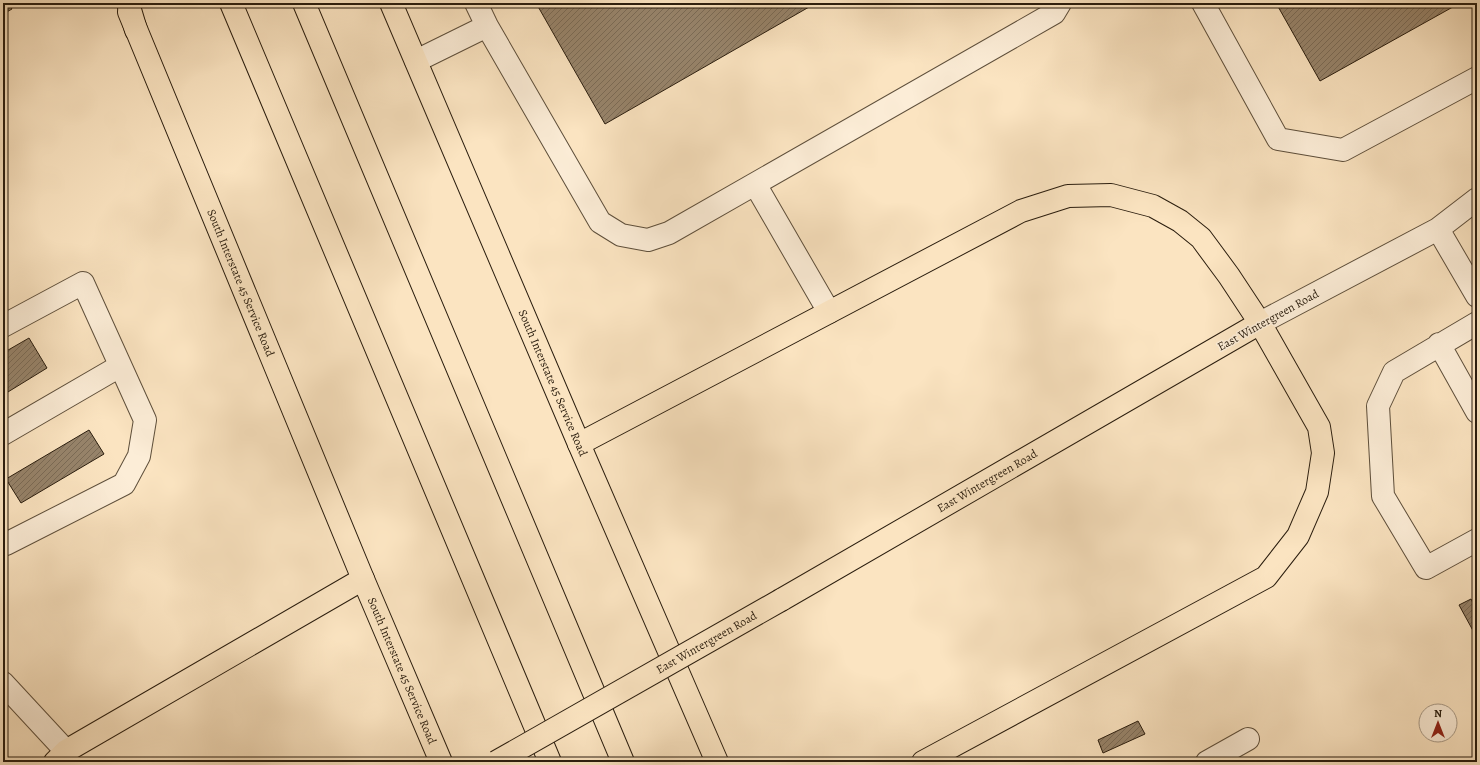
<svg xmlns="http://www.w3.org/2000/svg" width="1480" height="765" font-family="Alegreya,serif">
<defs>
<pattern id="building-hatch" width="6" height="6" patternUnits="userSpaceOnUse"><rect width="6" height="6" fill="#97846b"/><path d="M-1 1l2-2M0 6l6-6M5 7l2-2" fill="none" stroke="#7b6b56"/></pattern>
</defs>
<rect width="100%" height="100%" fill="#fbe4c1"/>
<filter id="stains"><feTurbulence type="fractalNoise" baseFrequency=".005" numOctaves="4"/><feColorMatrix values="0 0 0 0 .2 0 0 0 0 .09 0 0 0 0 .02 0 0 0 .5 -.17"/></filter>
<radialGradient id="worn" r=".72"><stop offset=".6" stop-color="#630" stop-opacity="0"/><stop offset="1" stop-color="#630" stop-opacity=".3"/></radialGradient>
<!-- building -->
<path fill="url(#building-hatch)" stroke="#2a1d0e" d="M3,3H8L12,9L3,14Z
M536,3H816L605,124Z
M1276,3H1460L1320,81Z
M29,338L47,368L3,395V353Z
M89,430L104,454L21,503L6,479Z
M1471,599L1477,611V638L1459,605Z
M1138,721L1145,734L1103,753L1098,740Z"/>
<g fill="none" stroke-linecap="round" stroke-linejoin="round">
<!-- minor casing -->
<g stroke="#5e4f3b" stroke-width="24">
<path id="minor" d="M476,3L487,26L600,222L621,235L648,240L669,233L1054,13L1060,3
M1203,3L1278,139L1343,150L1477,78
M416,61L487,26
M755,184L829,312
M1438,229L1477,296
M1260,323L1438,229L1477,199
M1477,323L1394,372L1378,406L1383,496L1426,568L1477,540
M3,326L83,283L145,420L139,456L124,484L6,544
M1439,344L1477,412
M3,434L120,366
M3,683L66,751
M1207,762L1248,739"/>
</g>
<!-- major casing -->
<g stroke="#2a1d0e" stroke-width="24">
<g id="major">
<path id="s1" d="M391,3L579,444L717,762"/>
<path id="s2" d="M129,12L363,579L441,762"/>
<path d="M579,444L1021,211L1068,196L1111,195L1153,206L1180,221L1201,238L1229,276L1260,323L1319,427L1323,453L1317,492L1298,536L1266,577L923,762"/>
<path id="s3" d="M781,600L1260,323"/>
<path d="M55,762L66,751L363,579"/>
</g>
</g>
<!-- highway casing -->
<g stroke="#2a1d0e" stroke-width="24">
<path id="highway" d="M128,3L136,30
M231,3L550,762
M304,3L623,762"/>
</g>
<!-- minor -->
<use href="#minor" stroke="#fcedd7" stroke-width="22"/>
<!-- major -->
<use href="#major" stroke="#fbe4c1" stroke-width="22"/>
<!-- highway -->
<use href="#highway" stroke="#fbe4c1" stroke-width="22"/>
<!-- major-bridge casing -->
<g stroke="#2a1d0e" stroke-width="24" stroke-linecap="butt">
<g id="major-bridge">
<path id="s4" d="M496,762L781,600"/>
</g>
</g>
<!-- major-bridge -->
<use href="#major-bridge" stroke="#fbe4c1" stroke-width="22"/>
</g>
<g text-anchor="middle" stroke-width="3" stroke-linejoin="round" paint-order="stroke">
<!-- street labels -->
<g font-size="12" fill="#2a1d0e" stroke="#fcedd7">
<text dy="4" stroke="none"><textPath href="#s2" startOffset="293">South Interstate 45 Service Road</textPath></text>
<text transform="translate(1268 320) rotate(-29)" y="4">East Wintergreen Road</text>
<text dy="4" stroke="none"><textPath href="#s1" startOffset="413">South Interstate 45 Service Road</textPath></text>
<text dy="4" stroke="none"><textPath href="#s3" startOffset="238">East Wintergreen Road</textPath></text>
<text dy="4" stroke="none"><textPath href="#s4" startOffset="242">East Wintergreen Road</textPath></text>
<text dy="4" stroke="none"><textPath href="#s2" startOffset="713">South Interstate 45 Service Road</textPath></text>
</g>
</g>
<!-- margin -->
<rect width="1480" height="765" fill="none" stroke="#fbe4c1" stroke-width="16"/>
<rect x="4" y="4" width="1472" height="757" fill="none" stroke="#2a1d0e" stroke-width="2"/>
<rect x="8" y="8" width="1464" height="749" fill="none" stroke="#2a1d0e"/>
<!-- north arrow -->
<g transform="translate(1438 723)"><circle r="19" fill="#fcedd7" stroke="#a89a87"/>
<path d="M0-3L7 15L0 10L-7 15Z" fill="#8f2418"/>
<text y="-6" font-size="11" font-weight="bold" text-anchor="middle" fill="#2a1d0e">N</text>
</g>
<rect width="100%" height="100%" filter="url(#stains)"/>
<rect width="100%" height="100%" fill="url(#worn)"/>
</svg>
